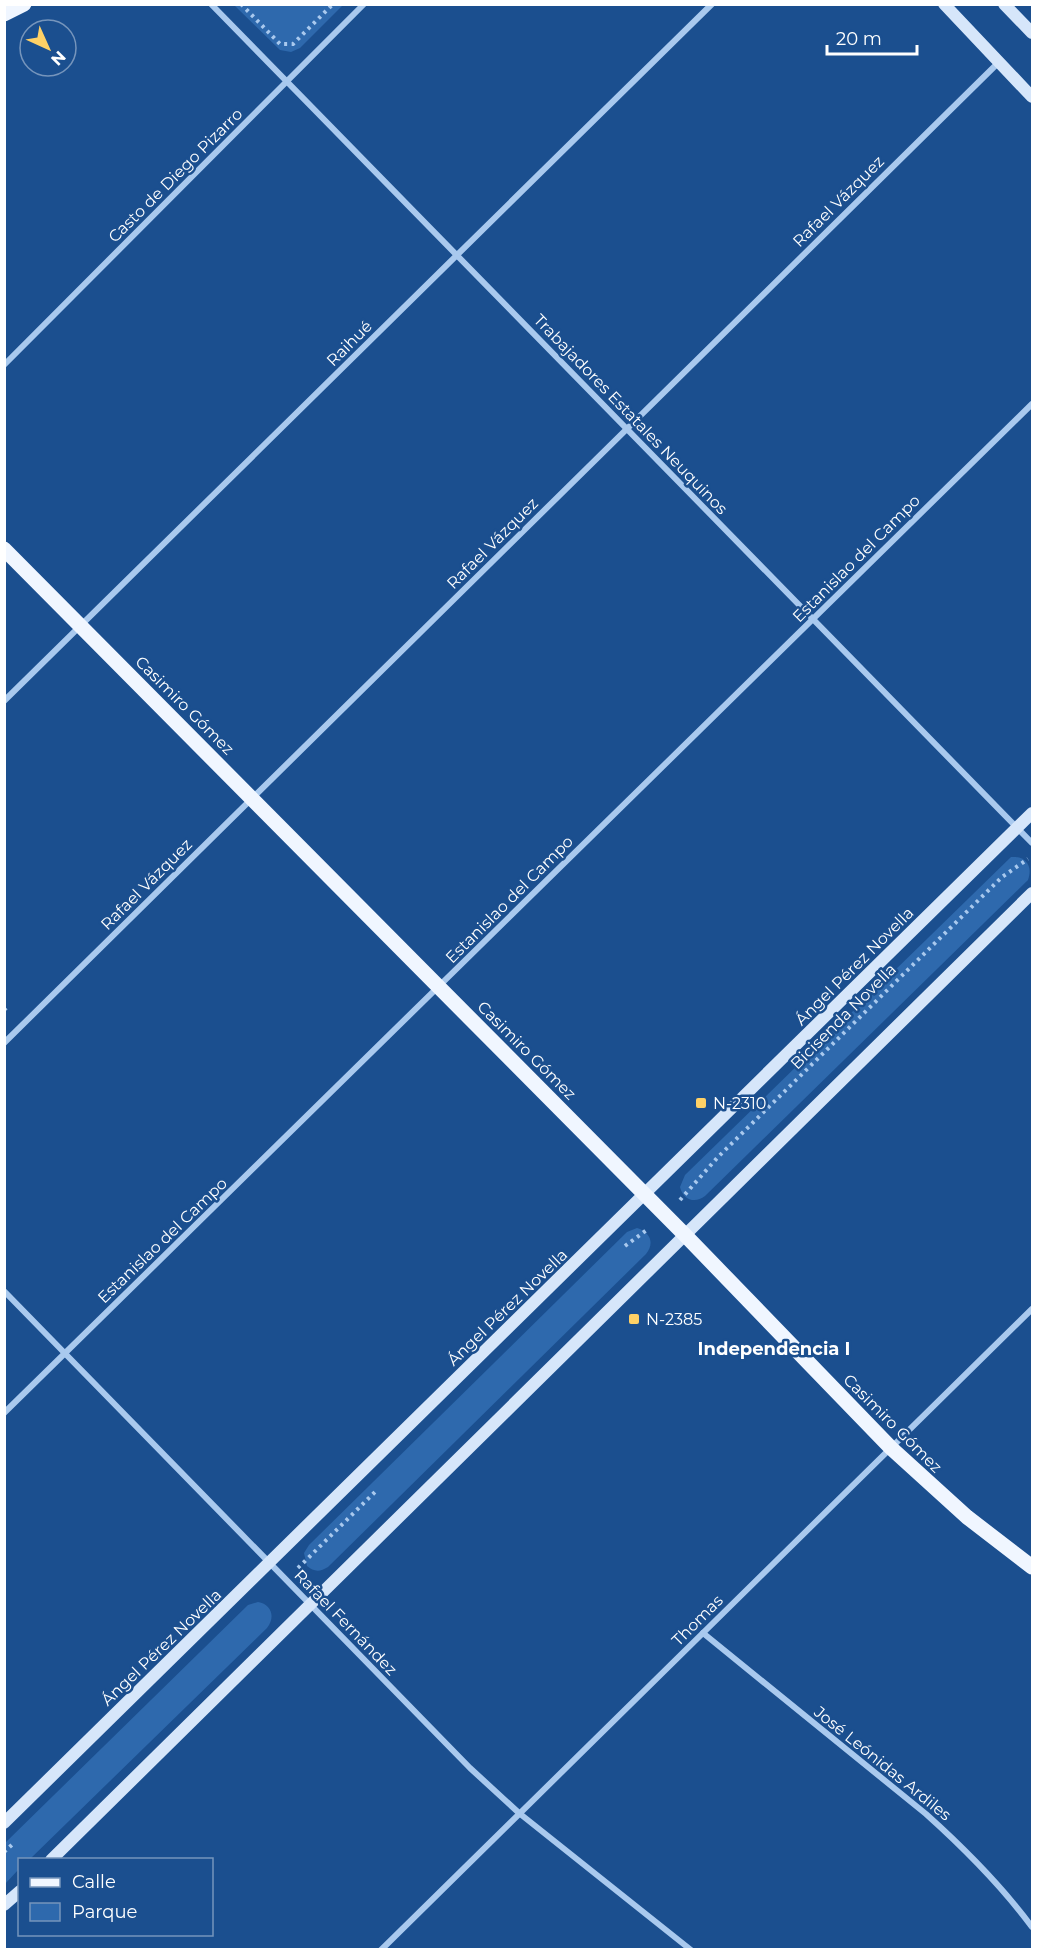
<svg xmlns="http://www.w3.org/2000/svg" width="1037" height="1954" viewBox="0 0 1037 1954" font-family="Montserrat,sans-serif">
<rect width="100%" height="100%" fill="#1b4f8f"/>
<g fill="#2e69ad">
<polygon points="234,5 343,5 300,48 291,52 280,50"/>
<path d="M1011,857C1026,856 1033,866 1028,880L705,1196C695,1204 683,1200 680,1187L685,1175Z"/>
<path d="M637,1228C650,1232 655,1243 646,1254L328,1567C320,1572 314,1572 307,1566L304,1553L309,1545L627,1232Z"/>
<path d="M258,1602C271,1604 276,1617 267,1628L30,1859L20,1860L19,1869L5,1884V1843L248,1605Z"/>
</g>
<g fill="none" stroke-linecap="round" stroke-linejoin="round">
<g stroke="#a9c9ee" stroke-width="4" stroke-dasharray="3 4.5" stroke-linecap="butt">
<polyline points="241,4 280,44 293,44 333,4"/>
<polyline points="4,1010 9,1005"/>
<polyline points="680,1200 718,1157 1002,877 1028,859"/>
<polyline points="625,1246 648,1229"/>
<polyline points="298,1568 376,1491"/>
<polyline points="4,1852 15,1842"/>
</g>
<g stroke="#a9c9ee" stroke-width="6">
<polyline points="211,4 1032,843"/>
<polyline points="4,365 364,4"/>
<polyline points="4,701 712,4"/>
<polyline points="4,1043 999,62"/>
<polyline points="4,1291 470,1768 519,1813 691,1950"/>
<polyline points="4,1413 1032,404"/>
<path d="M703,1633L926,1814C965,1849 1001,1885 1032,1927"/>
<polyline points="381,1950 1032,1309"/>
</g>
<g stroke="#d6e6fa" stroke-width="12">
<polyline points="944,4 1032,97"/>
<polyline points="1004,4 1032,33"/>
<polyline points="4,1823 1032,813"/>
<polyline points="51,1860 1032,893"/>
<polyline points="4,1905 20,1891"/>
</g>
<g stroke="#f0f6ff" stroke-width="15">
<polyline points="4,14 24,4"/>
<polyline points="4,549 686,1236 891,1448 967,1517 1032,1567"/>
</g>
</g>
<g fill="#ffd166" stroke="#1b4f8f" stroke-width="2">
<rect x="695" y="1097" width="12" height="12" rx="3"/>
<rect x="628" y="1313" width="12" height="12" rx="3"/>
</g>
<g text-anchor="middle" stroke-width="5" stroke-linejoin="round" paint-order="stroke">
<g font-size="16" fill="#fff" stroke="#1b4f8f">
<text transform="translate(175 175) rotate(-45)" y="6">Casto de Diego Pizarro</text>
<text transform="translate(838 201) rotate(-45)" y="6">Rafael Vázquez</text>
<text transform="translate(349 343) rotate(-45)" y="6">Raihué</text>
<text transform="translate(631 414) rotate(46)" y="6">Trabajadores Estatales Neuquinos</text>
<text transform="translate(492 543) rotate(-45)" y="6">Rafael Vázquez</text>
<text transform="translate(856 558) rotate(-45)" y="6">Estanislao del Campo</text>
<text transform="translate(185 705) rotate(45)" y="6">Casimiro Gómez</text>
<text transform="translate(146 884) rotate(-45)" y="6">Rafael Vázquez</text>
<text transform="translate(509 899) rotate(-45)" y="6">Estanislao del Campo</text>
<text transform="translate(854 966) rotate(-45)" y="6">Ángel Pérez Novella</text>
<text transform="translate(843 1016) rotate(-45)" y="6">Bicisenda Novella</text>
<text transform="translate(527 1050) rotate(45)" y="6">Casimiro Gómez</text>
<text transform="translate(162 1240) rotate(-44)" y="6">Estanislao del Campo</text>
<text transform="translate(507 1307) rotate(-44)" y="6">Ángel Pérez Novella</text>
<text transform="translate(893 1423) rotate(45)" y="6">Casimiro Gómez</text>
<text transform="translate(697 1620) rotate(-45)" y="6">Thomas</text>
<text transform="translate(346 1622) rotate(46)" y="6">Rafael Fernández</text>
<text transform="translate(161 1647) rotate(-44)" y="6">Ángel Pérez Novella</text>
<text transform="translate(883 1763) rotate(39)" y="6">José Leónidas Ardiles</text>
</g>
<g font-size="16" fill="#fff" stroke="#1b4f8f" text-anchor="start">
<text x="713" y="1109">N-2310</text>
<text x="646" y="1325">N-2385</text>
</g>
<g font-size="18" font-weight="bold" fill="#fff" stroke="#1b4f8f">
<text x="774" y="1355">Independencia I</text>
</g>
</g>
<rect width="1037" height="1954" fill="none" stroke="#ffffff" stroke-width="12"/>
<rect x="18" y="1858" width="195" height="78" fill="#1b4f8f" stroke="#7695bc" stroke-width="1.5"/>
<rect x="30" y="1878" width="30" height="9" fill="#f0f6ff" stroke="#7695bc" stroke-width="1.5"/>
<text x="72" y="1888" font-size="18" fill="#ffffff">Calle</text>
<rect x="30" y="1903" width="30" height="18" fill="#2e69ad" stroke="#7695bc" stroke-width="1.5"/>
<text x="72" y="1918" font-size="18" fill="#ffffff">Parque</text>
<g transform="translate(48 48) rotate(135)"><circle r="28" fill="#1b4f8f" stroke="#7695bc" stroke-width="1.5"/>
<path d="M0-4.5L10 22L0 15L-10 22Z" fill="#ffd166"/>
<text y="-9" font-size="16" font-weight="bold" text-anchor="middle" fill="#ffffff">N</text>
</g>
<path d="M827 45v9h90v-9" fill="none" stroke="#ffffff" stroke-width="3"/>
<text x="836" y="45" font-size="18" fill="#ffffff" stroke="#1b4f8f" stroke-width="4.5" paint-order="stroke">20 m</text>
</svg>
